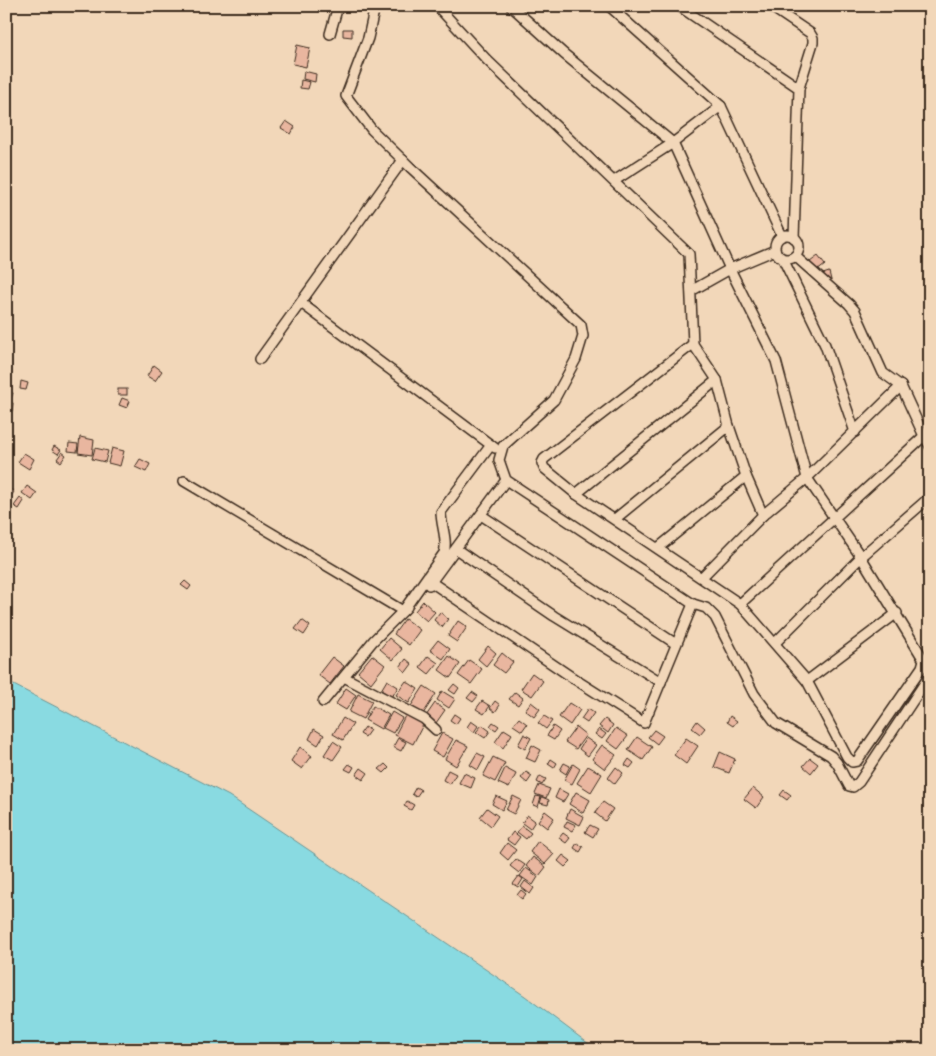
<svg xmlns="http://www.w3.org/2000/svg" width="936" height="1056" viewBox="0 0 936 1056" font-family="Mali,sans-serif">
<rect width="100%" height="100%" fill="#f2d7b9"/>
<filter id="ink" filterUnits="userSpaceOnUse"><feTurbulence type="fractalNoise" baseFrequency=".02" numOctaves="2"/><feDisplacementMap in="SourceGraphic" scale="10" xChannelSelector="R" yChannelSelector="G"/><feConvolveMatrix kernelMatrix="1 2 1 2 8 2 1 2 1" color-interpolation-filters="sRGB"/></filter>
<g filter="url(#ink)">
<polygon fill="#89dae1" stroke="#6a9493" points="6,681 229,796 525,996 597,1050 6,1050"/>
<g fill="#e9b69f" stroke="#3b2a1e">
<polygon points="343,29 352,29 352,37 343,36"/>
<polygon points="297,45 310,48 306,67 293,64"/>
<polygon points="304,71 316,74 315,82 303,79"/>
<polygon points="301,80 310,82 308,89 300,88"/>
<polygon points="286,121 295,127 291,134 281,128"/>
<polygon points="818,256 825,265 817,271 810,262"/>
<polygon points="829,272 831,280 825,282 823,274"/>
<polygon points="154,365 162,371 155,381 147,376"/>
<polygon points="21,381 28,383 26,390 20,389"/>
<rect x="118" y="389" width="9" height="6"/>
<polygon points="6,391 13,393 10,401 6,400"/>
<polygon points="122,398 130,401 127,408 119,405"/>
<polygon points="6,402 13,403 12,411 6,410"/>
<polygon points="80,437 94,440 92,455 78,453"/>
<polygon points="69,443 78,444 77,452 68,451"/>
<polygon points="54,446 61,450 58,454 52,450"/>
<polygon points="95,448 108,451 105,462 92,459"/>
<polygon points="112,448 124,451 120,466 108,463"/>
<polygon points="62,452 66,455 61,462 57,459"/>
<polygon points="24,453 34,459 29,469 18,462"/>
<polygon points="140,459 150,464 146,472 135,467"/>
<polygon points="27,486 37,493 32,500 22,493"/>
<polygon points="9,488 14,492 9,499 6,497 6,492"/>
<polygon points="20,498 24,501 19,509 14,506"/>
<polygon points="185,581 191,586 188,590 181,585"/>
<polygon points="423,601 435,612 427,621 415,611"/>
<polygon points="440,612 448,619 442,627 434,620"/>
<polygon points="405,619 420,630 409,645 394,634"/>
<polygon points="302,620 310,626 304,635 295,629"/>
<polygon points="458,621 467,627 457,642 448,636"/>
<polygon points="389,638 402,649 393,660 380,649"/>
<polygon points="438,640 450,649 443,659 430,650"/>
<polygon points="488,646 496,653 486,666 478,659"/>
<polygon points="502,653 513,662 504,673 493,665"/>
<polygon points="372,655 385,665 371,683 358,672"/>
<polygon points="428,656 438,663 429,674 420,667"/>
<polygon points="449,656 460,664 450,678 439,670"/>
<polygon points="332,657 344,666 330,684 318,675"/>
<polygon points="406,659 412,664 406,672 400,667"/>
<polygon points="469,660 482,669 471,684 458,675"/>
<polygon points="532,673 543,681 532,696 521,689"/>
<polygon points="387,680 398,687 392,697 381,690"/>
<polygon points="406,681 418,689 409,703 396,695"/>
<polygon points="454,684 459,688 455,694 449,690"/>
<polygon points="424,686 436,694 423,714 411,706"/>
<polygon points="346,688 356,695 346,710 336,704"/>
<polygon points="442,691 455,699 449,708 437,700"/>
<polygon points="472,692 478,696 473,702 467,698"/>
<polygon points="515,692 523,698 518,705 509,699"/>
<polygon points="358,694 372,701 363,719 349,712"/>
<polygon points="482,701 490,706 484,714 476,709"/>
<polygon points="495,701 500,705 495,712 490,708"/>
<polygon points="531,702 540,709 534,717 525,710"/>
<polygon points="435,703 445,710 436,723 426,716"/>
<polygon points="569,703 580,710 570,725 559,717"/>
<polygon points="373,706 389,715 381,729 365,720"/>
<polygon points="588,709 594,713 587,723 581,719"/>
<polygon points="392,712 402,718 393,733 383,728"/>
<polygon points="406,714 424,723 413,744 395,735"/>
<polygon points="454,714 460,718 456,724 450,720"/>
<polygon points="544,716 552,721 546,729 538,723"/>
<polygon points="730,716 737,721 733,726 727,722"/>
<polygon points="343,718 353,724 343,740 333,734"/>
<polygon points="519,718 527,724 522,731 513,725"/>
<polygon points="605,719 613,725 608,733 599,726"/>
<polygon points="471,721 478,726 474,732 467,727"/>
<polygon points="697,721 705,728 700,734 692,728"/>
<polygon points="493,722 499,726 496,730 490,726"/>
<polygon points="482,725 490,731 485,738 476,732"/>
<polygon points="553,726 560,731 554,740 547,736"/>
<polygon points="365,727 370,730 365,737 360,734"/>
<polygon points="576,727 586,735 576,749 565,742"/>
<polygon points="616,728 628,736 618,749 607,741"/>
<polygon points="314,729 324,735 318,745 309,739"/>
<polygon points="504,729 512,734 503,748 495,742"/>
<polygon points="599,729 606,734 602,739 595,734"/>
<polygon points="654,730 663,736 657,744 648,737"/>
<polygon points="442,733 453,739 443,757 432,751"/>
<polygon points="524,734 531,738 525,749 518,745"/>
<polygon points="637,737 652,747 643,760 628,750"/>
<polygon points="398,738 406,742 401,751 393,747"/>
<polygon points="586,738 596,745 588,756 579,749"/>
<polygon points="686,738 698,746 686,764 674,755"/>
<polygon points="456,740 468,746 456,766 445,759"/>
<polygon points="333,741 342,747 333,760 324,755"/>
<polygon points="532,745 541,750 535,762 526,758"/>
<polygon points="602,745 616,755 605,769 592,759"/>
<polygon points="300,747 312,756 302,769 291,761"/>
<polygon points="720,752 735,759 729,773 714,767"/>
<polygon points="477,753 485,757 478,770 470,765"/>
<polygon points="493,757 505,763 495,782 483,776"/>
<polygon points="810,758 818,764 811,773 803,766"/>
<polygon points="551,759 557,763 554,768 548,764"/>
<polygon points="629,759 634,763 630,768 625,765"/>
<polygon points="564,763 570,766 566,774 560,770"/>
<polygon points="349,764 354,767 351,772 345,769"/>
<polygon points="385,764 389,768 384,773 379,769"/>
<polygon points="573,764 580,769 572,784 564,780"/>
<polygon points="588,766 602,774 591,792 577,783"/>
<polygon points="616,767 623,773 615,784 608,778"/>
<polygon points="361,768 368,773 363,780 356,775"/>
<polygon points="505,768 516,774 509,788 498,783"/>
<polygon points="448,770 456,774 450,784 443,780"/>
<polygon points="526,772 532,776 527,783 521,778"/>
<polygon points="464,773 475,778 471,788 459,783"/>
<polygon points="540,776 546,779 542,785 537,782"/>
<polygon points="539,785 550,789 546,798 535,794"/>
<polygon points="416,787 421,790 416,797 412,794"/>
<polygon points="753,788 764,797 756,808 744,799"/>
<polygon points="559,789 568,794 563,802 555,798"/>
<polygon points="784,790 791,795 787,800 780,795"/>
<polygon points="576,792 590,800 583,813 569,804"/>
<polygon points="496,796 507,801 502,810 492,804"/>
<polygon points="513,796 521,800 514,814 506,810"/>
<polygon points="536,796 541,797 538,807 533,805"/>
<polygon points="542,797 549,800 548,805 540,803"/>
<polygon points="407,801 414,805 411,810 404,806"/>
<polygon points="603,802 613,809 605,821 595,813"/>
<polygon points="487,808 498,816 491,826 480,817"/>
<polygon points="570,809 584,817 580,825 566,818"/>
<polygon points="545,811 554,818 547,828 538,821"/>
<polygon points="527,815 535,821 530,829 522,823"/>
<polygon points="567,821 576,825 572,831 564,827"/>
<polygon points="590,825 598,829 593,837 585,832"/>
<polygon points="522,826 531,833 526,839 517,832"/>
<polygon points="513,832 520,837 514,845 507,840"/>
<polygon points="563,833 570,838 566,843 559,838"/>
<polygon points="538,841 554,854 545,864 530,852"/>
<polygon points="507,843 516,850 508,860 500,853"/>
<polygon points="577,843 583,847 580,852 574,848"/>
<polygon points="563,855 571,861 565,867 558,861"/>
<polygon points="533,857 546,867 539,876 526,866"/>
<polygon points="516,859 525,865 519,873 510,866"/>
<polygon points="526,868 538,877 533,885 520,876"/>
<polygon points="519,876 523,879 518,887 513,884"/>
<polygon points="525,881 534,888 530,894 521,887"/>
<polygon points="521,890 526,894 522,899 517,895"/>
</g>
<g fill="none" stroke-linecap="round" stroke-linejoin="round">
<g stroke="#3b2a1e" stroke-width="12">
<g id="street">
<polyline points="375,6 368,38 346,96 372,130 410,167 581,325 583,336 576,359 554,400 503,446 499,460 506,480 693,604 706,608 715,617 754,694 776,723 831,756 837,763 849,786 853,787 859,782 930,675"/>
<polyline points="437,6 487,60 689,254 693,344 717,380 729,426 746,476 763,515"/>
<polyline points="511,6 564,54 673,143 730,269 776,361 807,478 861,557 924,660 922,667 857,761 852,762 847,757 807,681 740,604 576,494 544,468 542,463 544,459 693,344"/>
<polyline points="609,6 721,106 782,236"/>
<polyline points="679,6 799,88"/>
<polyline points="770,6 810,33 813,38 813,43 799,88 794,238"/>
<polyline points="330,34 338,6"/>
<polyline points="614,181 673,143 721,106"/>
<circle cx="787" cy="247" r="12"/>
<polyline points="795,256 849,304 855,311 883,373 901,386"/>
<polyline points="783,259 825,345 855,432"/>
<polyline points="691,291 730,269 775,250"/>
<polyline points="301,303 495,448"/>
<polyline points="260,359 403,160"/>
<path d="M184,481L403,611L444,553C448,540 441,526 441,512L491,445"/>
<polyline points="576,494 717,380"/>
<polyline points="481,515 676,644"/>
<polyline points="615,519 729,426"/>
<polyline points="658,548 746,476"/>
<polyline points="456,549 554,616 661,682"/>
<polyline points="702,577 763,515 807,478 901,386 924,436 930,446"/>
<polyline points="431,582 576,680 644,723 693,604"/>
<polyline points="429,585 506,480"/>
<polyline points="740,604 924,436"/>
<polyline points="775,643 861,557 930,497"/>
<polyline points="344,677 424,719 436,730"/>
<polyline points="807,681 897,613"/>
<polyline points="323,702 373,641 407,607"/>
</g>
</g>
<use href="#street" stroke="#f2d7b9" stroke-width="9"/>
</g>
</g>
<rect width="936" height="1056" fill="none" stroke="#f2d7b9" stroke-width="25"/>
<rect x="12" y="12" width="911" height="1031" fill="none" stroke="#3b2a1e" stroke-width="2" filter="url(#ink)"/>
</svg>
